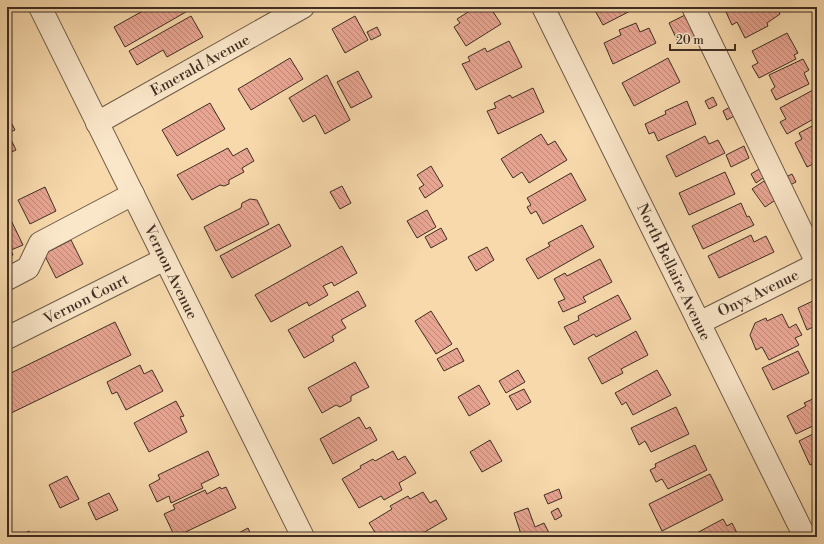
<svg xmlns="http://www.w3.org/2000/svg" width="824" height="544" viewBox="0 0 824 544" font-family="'Libre Bodoni',serif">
<defs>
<pattern id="building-back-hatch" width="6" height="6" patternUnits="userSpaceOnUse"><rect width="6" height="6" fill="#e8a592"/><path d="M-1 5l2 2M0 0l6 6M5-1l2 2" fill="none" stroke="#bd8777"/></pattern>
</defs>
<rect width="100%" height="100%" fill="#f7d9ac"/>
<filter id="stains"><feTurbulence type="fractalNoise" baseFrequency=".005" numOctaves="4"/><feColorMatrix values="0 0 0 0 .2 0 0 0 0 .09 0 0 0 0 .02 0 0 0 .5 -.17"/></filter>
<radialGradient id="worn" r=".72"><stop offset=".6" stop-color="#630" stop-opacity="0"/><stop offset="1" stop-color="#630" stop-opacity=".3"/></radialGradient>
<g fill="url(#building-back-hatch)" stroke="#3f2e23">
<polygon points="150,7 190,7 191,9 125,47 114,27"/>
<polygon points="476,7 490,7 501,24 466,46 454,27 460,23 457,19"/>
<polygon points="593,7 638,7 603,25"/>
<polygon points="736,7 777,7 780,14 767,23 768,26 745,38 737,22 732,25 726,12"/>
<polygon points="685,15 695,36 679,44 669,23"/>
<polygon points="191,16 203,37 167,57 163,50 137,65 129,51"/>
<polygon points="355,16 368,40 345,53 332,29"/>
<polygon points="636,23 640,32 649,28 656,43 613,64 604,43 621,35 619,30"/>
<polygon points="377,27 381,35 371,40 367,32"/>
<polygon points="787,33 798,53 794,55 796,59 759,78 752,66 758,63 752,51"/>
<polygon points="509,41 522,67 476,90 462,64 470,61 468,57 485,48 487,52"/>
<polygon points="290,58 303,79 251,110 238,89"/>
<polygon points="668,58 680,82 634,106 622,83"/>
<polygon points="803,59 809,70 804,73 809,84 776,100 771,90 775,87 769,75"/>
<polygon points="358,71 372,97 351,108 337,82"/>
<polygon points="327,75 350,120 325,134 315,115 303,122 289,98"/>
<polygon points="533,88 544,112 498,134 487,111 496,108 494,103 510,95 512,98"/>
<polygon points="813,90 814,92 817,90 817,117 787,134 780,122 786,119 780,108"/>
<polygon points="713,97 717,105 709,109 705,101"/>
<polygon points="687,101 696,124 658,141 654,132 649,134 645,124 666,114 665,111"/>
<polygon points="210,103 225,129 177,156 162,130"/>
<polygon points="730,107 734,116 727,120 723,111"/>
<polygon points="7,114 15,130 8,133 16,150 7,154"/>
<polygon points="814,125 817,128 817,162 807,167 795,143 802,139 799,133"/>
<polygon points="541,134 548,145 555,141 567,160 529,183 522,172 513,178 501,159"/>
<polygon points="705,136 709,144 718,140 725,153 676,177 666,156"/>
<polygon points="744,146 749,158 731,167 726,155"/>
<polygon points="228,148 233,156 247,148 254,161 242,168 244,172 229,180 229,184 224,186 220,185 192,200 177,175"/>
<polygon points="431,166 443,186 425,198 419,188 424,185 417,175"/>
<polygon points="761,168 766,176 756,183 751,174"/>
<polygon points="725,172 735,194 689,215 679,193"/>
<polygon points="571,173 586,200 543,224 536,211 531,214 527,207 531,205 527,198"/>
<polygon points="792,174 796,182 788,186 784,178"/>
<polygon points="764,181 777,199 765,207 752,189"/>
<polygon points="342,186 351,203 340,209 330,192"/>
<polygon points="45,187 56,211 30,224 18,200"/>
<polygon points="250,199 257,200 269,224 216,251 204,227 241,208 242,203"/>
<polygon points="741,203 747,217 749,216 754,225 703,249 692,226"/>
<polygon points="427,210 436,227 417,238 407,221"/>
<polygon points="7,212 23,245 11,250 13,255 7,258"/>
<polygon points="279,224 291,246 232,278 220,256"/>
<polygon points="582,225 594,247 538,279 526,259 550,246 548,243"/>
<polygon points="441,228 447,239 431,248 425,237"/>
<polygon points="751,235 754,242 766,236 774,252 719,278 708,256"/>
<polygon points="71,240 83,264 56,278 44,254"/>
<polygon points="342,246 357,273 334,286 332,282 323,286 328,295 309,306 307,302 271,322 255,295"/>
<polygon points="487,247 494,260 476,271 468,257"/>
<polygon points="600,259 612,282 583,297 586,302 563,312 558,302 565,299 554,279 565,273 567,276"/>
<polygon points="358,291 366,306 341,320 346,328 332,336 334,341 304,358 288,330"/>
<polygon points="618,295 631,319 596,337 594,334 574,345 564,327 579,320 578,316"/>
<polygon points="817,299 817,325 807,330 798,308"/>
<polygon points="431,311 452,344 436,354 415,321"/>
<polygon points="782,314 789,328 796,324 802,335 795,338 799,345 769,360 762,347 756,350 750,335 755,323 766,318 767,321"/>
<polygon points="115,322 131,355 7,415 7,375"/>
<polygon points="636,331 648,355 621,369 623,373 602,384 588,358"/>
<polygon points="457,348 464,361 444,371 437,359"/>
<polygon points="798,351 809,373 773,390 762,368"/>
<polygon points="355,362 369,387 351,396 351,401 340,407 336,405 322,413 308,388"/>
<polygon points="140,365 144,374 152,370 163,391 126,410 117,392 112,394 107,382"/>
<polygon points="518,370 525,382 506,393 499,381"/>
<polygon points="657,370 671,395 633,415 626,402 622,405 615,393"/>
<polygon points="479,385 490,404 469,416 458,397"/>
<polygon points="524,389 531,402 517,410 509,396"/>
<polygon points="817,397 817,424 796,434 787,416 806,406 804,403"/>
<polygon points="176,401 184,416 180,417 187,432 149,452 134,423"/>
<polygon points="676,407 689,434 651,452 645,441 639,445 631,428"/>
<polygon points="359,417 366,429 370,427 377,440 333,464 320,439"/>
<polygon points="817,432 817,462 810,465 799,441"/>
<polygon points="490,440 502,461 482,472 470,452"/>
<polygon points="695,445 707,470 668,489 662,479 656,482 650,470 656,467 655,464"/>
<polygon points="208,451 219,475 201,484 203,488 171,503 169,496 157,502 149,485 160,479 158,475"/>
<polygon points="393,451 398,460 405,456 416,473 399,483 402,490 384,500 381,496 359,508 342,479 361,468 360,466 373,459 375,461"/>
<polygon points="710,474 723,500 662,531 649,504"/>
<polygon points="67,476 79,499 60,508 49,485"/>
<polygon points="220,487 221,489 226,487 236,508 175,537 164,514 175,509 173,505 205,490 207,494"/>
<polygon points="559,489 562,498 548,504 544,495"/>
<polygon points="423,492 430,503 436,500 447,519 416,537 378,537 369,523 392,509 390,506 408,496 410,499"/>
<polygon points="109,493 118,510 96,520 88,503"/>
<polygon points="528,508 535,527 544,523 551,537 522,537 514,513"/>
<polygon points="558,508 562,516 555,520 551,512"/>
<polygon points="723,519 727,526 732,523 739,537 693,537 693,535"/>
<polygon points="248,528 252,537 231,537"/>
<polygon points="29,531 30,533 34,532 36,537 18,537"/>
</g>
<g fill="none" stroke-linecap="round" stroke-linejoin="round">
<g stroke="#6d5945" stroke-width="24">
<g id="minor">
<polyline points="40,7 303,537"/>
<polyline points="543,7 805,537"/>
<polyline points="693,7 817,263"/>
<polyline points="97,123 303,7"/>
<polyline points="7,279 28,268 40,243 133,194"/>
<polyline points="699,323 817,264"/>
<polyline points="7,338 165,259"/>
</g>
</g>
<use href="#minor" stroke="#fae6c9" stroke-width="22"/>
</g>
<g text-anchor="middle" stroke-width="3" stroke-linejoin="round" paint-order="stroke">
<g font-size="15" fill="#3f2e23" stroke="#fae6c9">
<text transform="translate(200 65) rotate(-29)" y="5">Emerald Avenue</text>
<text transform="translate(171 272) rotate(64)" y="5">Vernon Avenue</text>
<text transform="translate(674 272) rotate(64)" y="5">North Bellaire Avenue</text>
<text transform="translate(758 293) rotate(-26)" y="5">Onyx Avenue</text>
<text transform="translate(86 299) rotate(-27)" y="5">Vernon Court</text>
</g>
</g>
<rect width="824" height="544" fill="none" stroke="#f7d9ac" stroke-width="24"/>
<rect x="8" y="8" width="808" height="528" fill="none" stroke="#3f2e23" stroke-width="2"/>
<rect x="12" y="12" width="800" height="520" fill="none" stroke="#3f2e23"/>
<path d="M670 44v6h65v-6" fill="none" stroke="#3f2e23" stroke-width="2"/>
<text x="676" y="44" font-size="12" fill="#3f2e23" stroke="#fae6c9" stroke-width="3" paint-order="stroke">20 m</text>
<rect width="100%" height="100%" filter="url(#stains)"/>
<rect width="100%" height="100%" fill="url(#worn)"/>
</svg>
